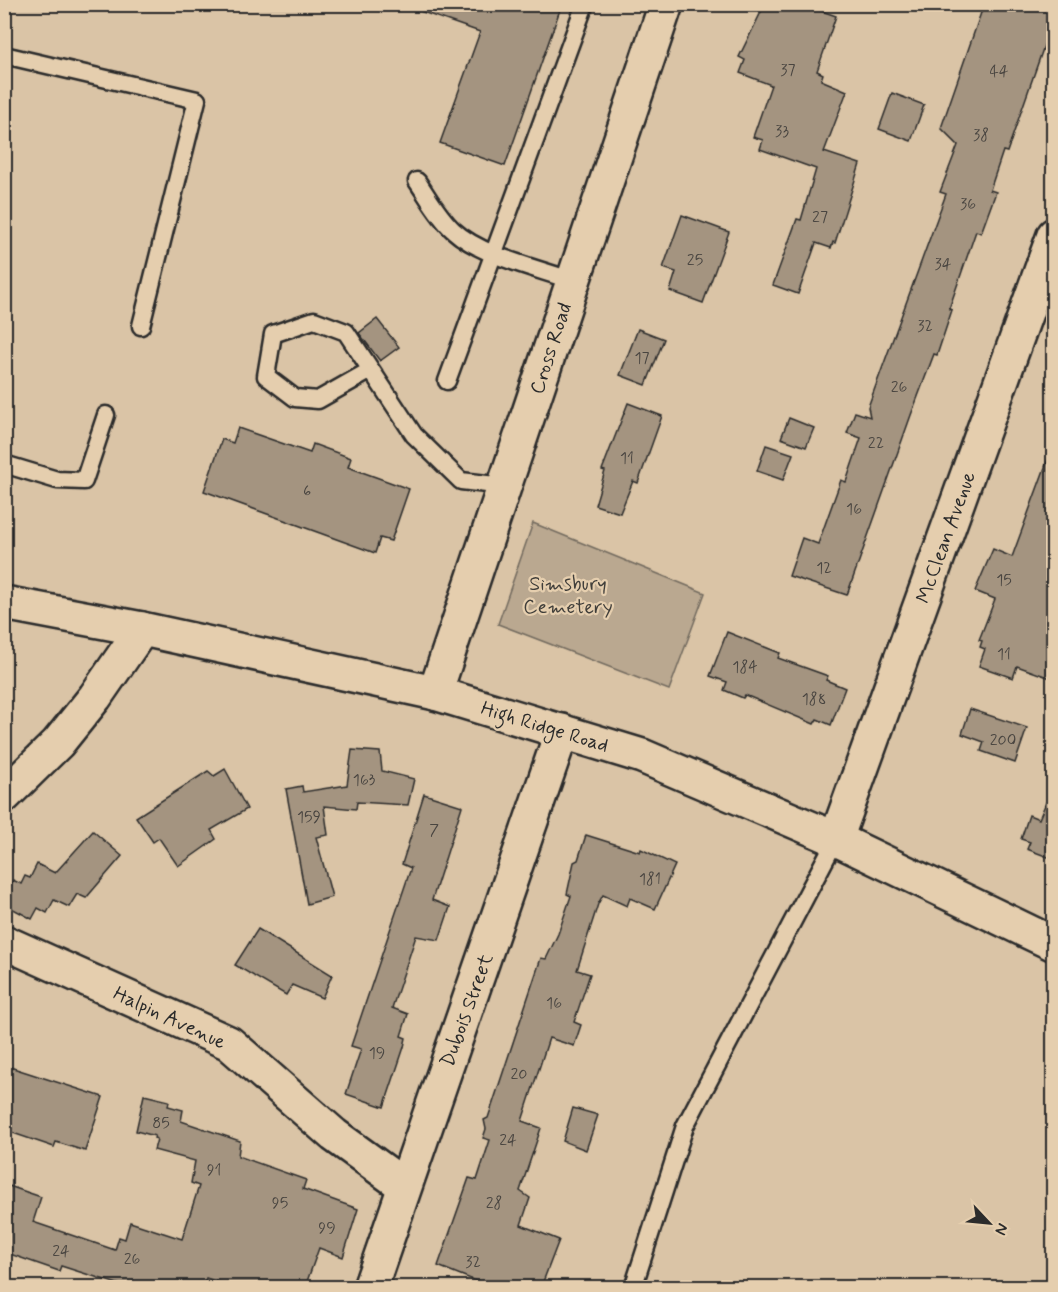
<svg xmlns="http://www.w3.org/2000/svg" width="1058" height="1292" viewBox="0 0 1058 1292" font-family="Mynerve,sans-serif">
<rect width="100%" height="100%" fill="#dac4a6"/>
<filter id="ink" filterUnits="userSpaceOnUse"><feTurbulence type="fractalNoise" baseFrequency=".0167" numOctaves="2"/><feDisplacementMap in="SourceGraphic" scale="12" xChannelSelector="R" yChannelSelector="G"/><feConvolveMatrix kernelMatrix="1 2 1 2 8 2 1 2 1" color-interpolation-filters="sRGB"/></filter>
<g filter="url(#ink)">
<polygon fill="#baa890" stroke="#726a5e" stroke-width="1.5" points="533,523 705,593 669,690 498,624"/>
<g fill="#a49480" stroke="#2b2b2b" stroke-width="1.5">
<polygon points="412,4 562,4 505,166 440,143 480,32 411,8"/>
<polygon points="765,4 802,4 836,16 817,71 823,74 821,80 847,91 824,152 860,164 835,243 833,242 831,248 816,243 798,294 773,285 797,219 801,220 816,169 760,149 763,140 753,137 771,85 740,73 745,60 739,57"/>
<polygon points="984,4 1053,4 1053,20 1007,152 1003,151 990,190 996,192 981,233 976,231 949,309 952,310 937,355 934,354 911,415 847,595 789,576 802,538 818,544 841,480 846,482 861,438 847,433 855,412 870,417 868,407 946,194 940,192 958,145 941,128"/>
<polygon points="892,93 924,105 911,141 879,129"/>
<polygon points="682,215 729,232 703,303 670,291 676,272 663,268"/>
<polygon points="377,319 399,347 380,361 359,333"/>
<polygon points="638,329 664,339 646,385 620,375"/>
<polygon points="628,403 662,416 638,483 633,481 620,513 595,505 605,471 602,470"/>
<polygon points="789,418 814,428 806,447 781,438"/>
<polygon points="238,428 310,453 313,444 351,458 348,467 409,489 391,541 380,538 375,553 204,491 222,439 233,443"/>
<polygon points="766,445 793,454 783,480 757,471"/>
<polygon points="1051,451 1053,451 1053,679 1017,666 1013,678 979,666 985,649 980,647 982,641 979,640 995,599 975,591 993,549 1012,557"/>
<polygon points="727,632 780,653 778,658 828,676 826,680 845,688 831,725 817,719 814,724 745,695 743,698 724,690 727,682 710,676"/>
<polygon points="970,709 1027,728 1015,763 981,751 984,742 962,734"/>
<polygon points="352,750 380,752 382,771 414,779 408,805 357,802 356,809 324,806 328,835 316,837 332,897 307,904 286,789 302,786 303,792 347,785"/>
<polygon points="225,769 247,809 211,830 216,839 178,866 159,838 153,842 136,817 208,771 214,776"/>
<polygon points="1053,786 1053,859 1027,849 1030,842 1021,839 1029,815 1039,819"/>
<polygon points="424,794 462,806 432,900 450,907 439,940 416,936 392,1008 408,1014 401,1036 406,1038 404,1047 384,1107 346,1094 361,1049 351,1046 411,868 402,864"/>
<polygon points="93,831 122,856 86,898 77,894 69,907 54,900 47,913 38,908 32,919 4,904 4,897 13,880 21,884 25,876 30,878 37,864 55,873"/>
<polygon points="586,835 640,852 641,849 675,865 655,909 630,898 627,906 603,895 598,904 577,970 590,974 574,1022 581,1025 574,1046 549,1038 522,1121 541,1128 520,1191 530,1198 521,1225 559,1240 541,1287 491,1287 438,1266 469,1178 477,1180 490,1140 483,1138 486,1129 484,1120 488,1118 541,958 546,959 558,934 571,896 567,894 574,862 578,860"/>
<polygon points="258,929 332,975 322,998 292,985 286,995 235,965"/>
<polygon points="10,1067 103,1097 85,1151 56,1142 54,1147 4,1130 4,1084"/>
<polygon points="144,1095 169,1101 168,1106 183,1110 181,1121 240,1141 238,1156 306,1180 303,1189 358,1209 343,1257 319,1248 305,1287 234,1287 206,1278 203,1287 127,1287 61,1266 59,1271 4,1252 4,1198 9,1186 41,1197 33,1222 115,1250 119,1237 125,1239 130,1222 182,1239 199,1186 191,1183 195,1161 154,1150 157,1139 154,1138 155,1136 136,1131"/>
<polygon points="573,1108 598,1115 586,1150 563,1141"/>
</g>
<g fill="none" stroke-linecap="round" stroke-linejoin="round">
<g stroke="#2b2b2b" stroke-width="21">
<g id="lane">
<polyline points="4,55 197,100 141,326"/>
<path d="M417,181C428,197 438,216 453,230C481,256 537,268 573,281"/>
<polyline points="371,370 318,400 295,398 266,376 273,334 314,320 346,332 414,435 461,481 504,486"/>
<polyline points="447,381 585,4"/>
<polyline points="4,464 57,480 84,481 106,415"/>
<polyline points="633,1288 685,1126 836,839"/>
</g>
</g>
<g stroke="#2b2b2b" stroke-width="38">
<g id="street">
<polyline points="435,693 666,4"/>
<polyline points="836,839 1054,235"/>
<polyline points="4,942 229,1043 334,1135 403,1185"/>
<polyline points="370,1288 562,731"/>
</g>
</g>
<g stroke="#2b2b2b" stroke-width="38">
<polyline id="secondary" points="4,796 58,743 95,697 142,629"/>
</g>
<g stroke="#2b2b2b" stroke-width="38">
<polyline id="primary" points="4,603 142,629 435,693 642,756 836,839 1054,944"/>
</g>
<use href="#lane" stroke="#e5ceae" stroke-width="16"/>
<use href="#street" stroke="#e5ceae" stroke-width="33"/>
<use href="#secondary" stroke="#e5ceae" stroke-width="33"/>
<use href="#primary" stroke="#e5ceae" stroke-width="33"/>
</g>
</g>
<g text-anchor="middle" stroke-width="4.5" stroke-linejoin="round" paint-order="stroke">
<g font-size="16" fill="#494540">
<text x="788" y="75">37</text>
<text x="999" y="76">44</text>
<text x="782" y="136">33</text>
<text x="981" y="140">38</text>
<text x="968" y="209">36</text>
<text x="820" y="222">27</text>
<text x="695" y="265">25</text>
<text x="943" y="269">34</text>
<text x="925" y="331">32</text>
<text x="642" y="363">17</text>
<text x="899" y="392">26</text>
<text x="876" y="448">22</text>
<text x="627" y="463">11</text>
<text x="307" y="496">6</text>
<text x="854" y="514">16</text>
<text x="824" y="573">12</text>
<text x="1004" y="585">15</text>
<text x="1004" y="659">11</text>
<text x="745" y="672">184</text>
<text x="814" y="704">188</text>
<text x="1003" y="745">200</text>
<text x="364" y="785">163</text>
<text x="309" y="822">159</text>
<text x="434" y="835">7</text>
<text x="650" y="884">181</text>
<text x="554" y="1008">16</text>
<text x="377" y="1058">19</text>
<text x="519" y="1079">20</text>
<text x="161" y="1128">85</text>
<text x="508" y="1145">24</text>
<text x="214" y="1175">91</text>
<text x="280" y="1208">95</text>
<text x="494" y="1208">28</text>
<text x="327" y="1233">99</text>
<text x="61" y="1256">24</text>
<text x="132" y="1264">26</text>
<text x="473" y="1267">32</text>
</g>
<g font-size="20" fill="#2b2b2b" stroke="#e5ceae">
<text transform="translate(550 348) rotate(-72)" y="7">Cross Road</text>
<text transform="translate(945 537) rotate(-70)" y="7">McClean Avenue</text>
<text transform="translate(545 726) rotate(17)" y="7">High Ridge Road</text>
<text transform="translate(466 1010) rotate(-70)" y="7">Dubois Street</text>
<text transform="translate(170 1017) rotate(25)" y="7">Halpin Avenue</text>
</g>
<g font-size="20" fill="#403e3a" stroke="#e5ceae">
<text x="568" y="590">Simsbury<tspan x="568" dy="23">Cemetery</tspan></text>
</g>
</g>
<rect width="1058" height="1292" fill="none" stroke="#e5ceae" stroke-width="24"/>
<rect x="12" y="12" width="1034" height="1268" fill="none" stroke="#2b2b2b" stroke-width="2" filter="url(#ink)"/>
<g transform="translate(989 1223) rotate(116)" stroke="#e5ceae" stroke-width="4.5" paint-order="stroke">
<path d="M0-4.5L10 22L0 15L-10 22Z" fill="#2b2b2b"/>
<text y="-9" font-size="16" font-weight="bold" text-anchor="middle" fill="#2b2b2b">N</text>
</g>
</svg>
